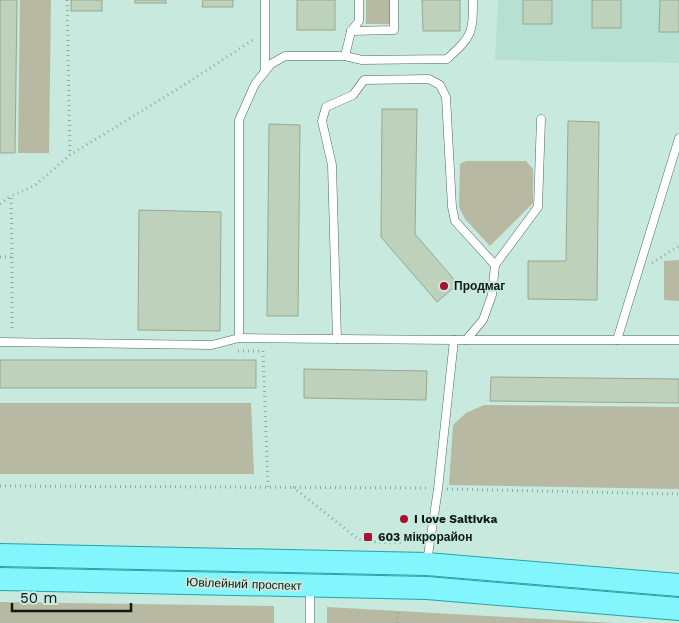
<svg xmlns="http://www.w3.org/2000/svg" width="679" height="623" viewBox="0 0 679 623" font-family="'Work Sans',sans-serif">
<rect width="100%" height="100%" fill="#c8e9dd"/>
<polygon fill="#b6e0d1" points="498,0 679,0 679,63 495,60"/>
<g fill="#b8b9a2">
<polygon points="20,0 51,0 49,153 18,153"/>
<rect x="366" y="0" width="26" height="24"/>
<polygon points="466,161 526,161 533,169 533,203 490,246 465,219 459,207 460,164"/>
<polygon points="679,260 679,301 664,300 664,261"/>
<polygon points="0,403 251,403 254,474 0,474"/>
<polygon points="484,405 679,407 679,489 449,485 453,425 466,413"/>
<polygon points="0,602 274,606 274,623 0,623"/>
<polygon points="327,607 614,623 618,623 327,623"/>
</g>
<g fill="#bed1ba" stroke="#96a892">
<polygon points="0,0 17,0 15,153 0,153"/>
<rect x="71" y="0" width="31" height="11"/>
<rect x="135" y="0" width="31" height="3"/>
<polygon points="203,0 233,0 233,7 202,7"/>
<rect x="297" y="0" width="38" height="30"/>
<polygon points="422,0 460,0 460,31 423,31"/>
<rect x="523" y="0" width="29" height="24"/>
<rect x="592" y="0" width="29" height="28"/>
<polygon points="660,0 679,0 679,32 659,32"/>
<polygon points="382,109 417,109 415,234 458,284 437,302 381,237"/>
<polygon points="568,121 599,122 597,300 528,299 528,261 566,261"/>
<polygon points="269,124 300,125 298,316 267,316"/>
<polygon points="139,210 221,212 220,331 138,330"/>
<rect x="0" y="360" width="256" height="28"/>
<polygon points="304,369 427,371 426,400 304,398"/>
<polygon points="491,377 679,379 679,403 490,401"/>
</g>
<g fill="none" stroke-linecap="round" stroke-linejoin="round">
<g stroke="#4d6a60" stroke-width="9">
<g id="lane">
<polyline points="265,0 265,71"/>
<polyline points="351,31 394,30 394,0"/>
<path d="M345,56L362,60L447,59C472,36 473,34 473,0"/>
<polyline points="239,338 239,120 255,84 271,64 285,56 345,56 351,31 359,21 359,0"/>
<polyline points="337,339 332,165 322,121 326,107 353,95 364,80 429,79 440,85 446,97 452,207 455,221 495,265"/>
<polyline points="466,340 483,320 492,295 495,265 538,207 541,119"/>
<polyline points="617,340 679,340"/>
<polyline points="0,342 212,345 239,338 454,340"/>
<polyline points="427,562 438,489 454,340 617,340 679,138"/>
<polyline points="310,588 310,623"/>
</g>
</g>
<g stroke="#23a4ab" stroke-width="24">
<g id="primary">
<polyline points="0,555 427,564 679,585"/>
<polyline points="0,579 427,588 679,609"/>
</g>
</g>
<g stroke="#90aba1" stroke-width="3" stroke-dasharray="1 4" stroke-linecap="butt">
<polyline points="67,0 70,154"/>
<polyline points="0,204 11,196"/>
<polyline points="0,257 12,257 11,196 34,186 70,155 192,80 254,39"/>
<polyline points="12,257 12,332"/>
<polyline points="652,263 679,246"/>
<polyline points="238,351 262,351"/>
<polyline points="263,351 268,487"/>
<polyline points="0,486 428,488"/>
<path d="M293,487L358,539C373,542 409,547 420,535"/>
<polyline points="447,489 679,494"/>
<polyline points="397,623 398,609"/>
</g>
<use href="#lane" stroke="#fff" stroke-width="8"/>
<use href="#primary" stroke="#82f5fd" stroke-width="22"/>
</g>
<g fill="#a81131" stroke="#c8e9dd" stroke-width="2">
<circle cx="444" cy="286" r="5"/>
<circle cx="404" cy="519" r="5"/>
<rect x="363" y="532" width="10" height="10" rx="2.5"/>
</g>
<g text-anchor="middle" stroke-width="4" stroke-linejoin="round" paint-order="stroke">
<g font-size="12" font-weight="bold" fill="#0e1a16" stroke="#c8e9dd" text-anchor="start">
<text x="454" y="290">Продмаг</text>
<text x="414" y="523">I love Saltivka</text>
<text x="378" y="541">603 мікрорайон</text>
</g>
<g font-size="12" fill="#0e1a16" stroke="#c8e9dd">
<text transform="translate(244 584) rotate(2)" y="4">Ювілейний проспект</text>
</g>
</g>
<path d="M12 603v8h119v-8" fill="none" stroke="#0e1a16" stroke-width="2.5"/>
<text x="20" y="603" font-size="15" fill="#0e1a16" stroke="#c8e9dd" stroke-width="4" paint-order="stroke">50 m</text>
</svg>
